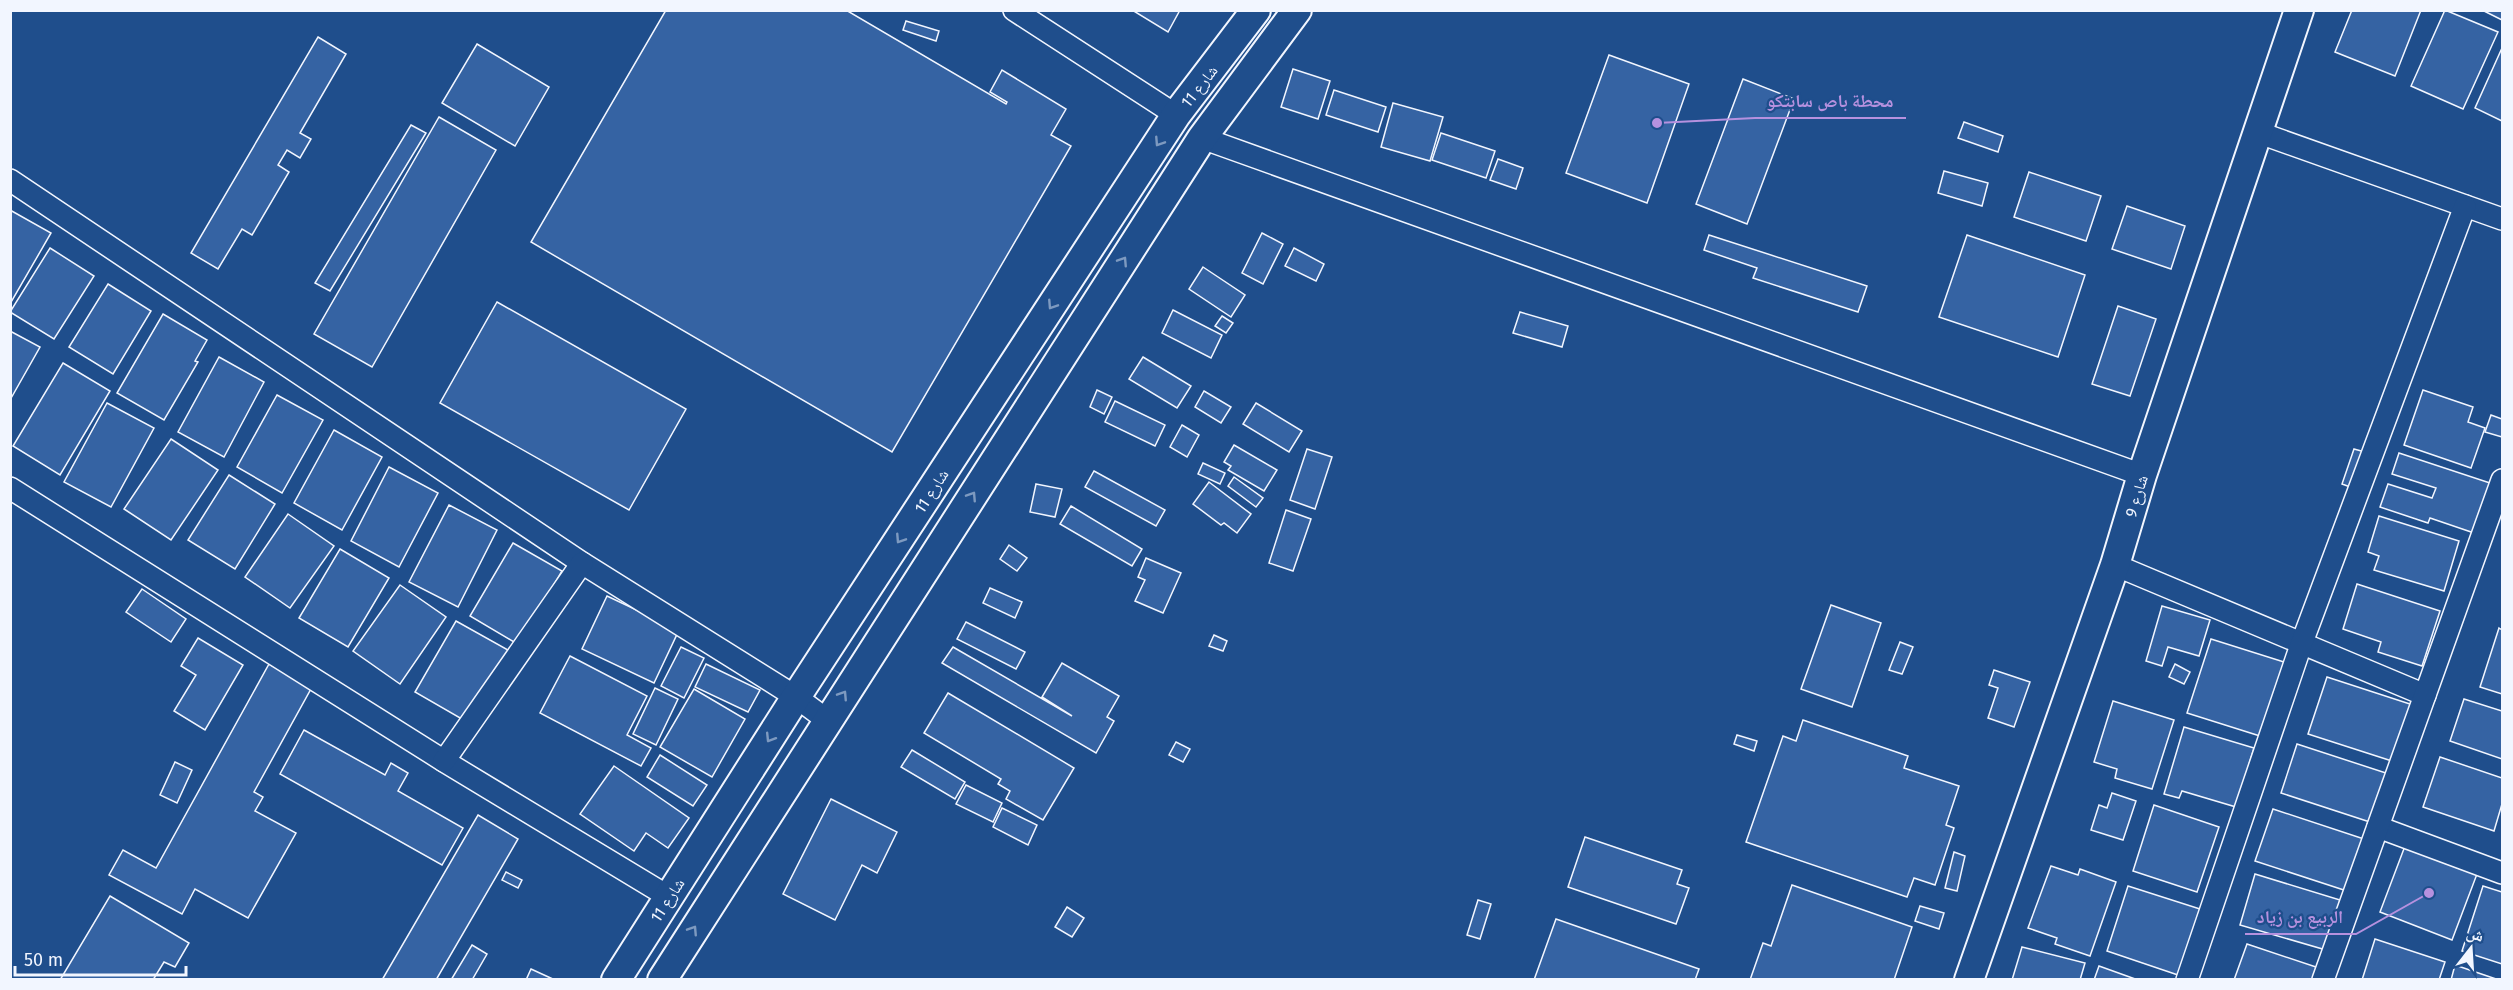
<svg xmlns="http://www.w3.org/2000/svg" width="2513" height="990" viewBox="0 0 2513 990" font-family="'Fira Sans','Noto Naskh Arabic',sans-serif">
<rect width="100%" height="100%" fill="#1f4e8c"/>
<g fill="#3563a3" stroke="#f2f6ff" stroke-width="1.5">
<polygon points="666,10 846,10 1006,104 1007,102 990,92 1002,70 1066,109 1051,135 1071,146 892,452 531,242"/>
<polygon points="1132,10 1180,10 1168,32"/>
<polygon points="2352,10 2421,10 2395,76 2335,52"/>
<polygon points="2445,10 2498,32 2463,109 2411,86"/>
<polygon points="2482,10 2502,10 2502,20"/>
<polygon points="906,21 939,31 936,41 903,30"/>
<polygon points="318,37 346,54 300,133 311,139 300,158 287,150 278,165 289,172 252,235 242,229 218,269 191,253"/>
<polygon points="477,44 549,87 515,146 442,103"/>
<polygon points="2502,48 2502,121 2475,108"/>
<polygon points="1609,55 1689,84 1647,203 1566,173"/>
<polygon points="1293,69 1330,81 1318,119 1281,107"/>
<polygon points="1743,79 1794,99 1747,224 1696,204"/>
<polygon points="1334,90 1386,107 1378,132 1326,115"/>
<polygon points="1393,103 1443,117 1430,161 1381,147"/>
<polygon points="439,117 496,150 372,367 314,334"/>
<polygon points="1964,122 2003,136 1998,152 1958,138"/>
<polygon points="411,125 426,133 330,291 315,283"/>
<polygon points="1441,133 1495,151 1486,178 1432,160"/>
<polygon points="1498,159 1523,168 1516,189 1490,180"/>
<polygon points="1944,171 1988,183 1982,206 1938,193"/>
<polygon points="2029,172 2101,196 2086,241 2014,217"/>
<polygon points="2127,206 2185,226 2171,269 2112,249"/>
<polygon points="10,210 51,233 10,304"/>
<polygon points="1262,233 1283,244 1263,284 1242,273"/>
<polygon points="1709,235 1867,286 1858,312 1753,278 1757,268 1704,250"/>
<polygon points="1967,235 2085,275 2058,357 1939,317"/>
<polygon points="50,248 94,276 54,339 10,312"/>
<polygon points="1294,248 1324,264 1316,281 1285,266"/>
<polygon points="1203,267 1245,295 1231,317 1189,289"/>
<polygon points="108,284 151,311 113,374 69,347"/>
<polygon points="497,302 686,409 629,510 440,403"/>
<polygon points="2118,306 2156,319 2130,396 2092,384"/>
<polygon points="1173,310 1222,335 1211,358 1162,333"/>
<polygon points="1520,312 1568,326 1562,347 1513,333"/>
<polygon points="163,314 207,340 195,361 198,362 164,420 117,393"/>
<polygon points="1222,316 1233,323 1226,333 1215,326"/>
<polygon points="10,331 40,347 10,400"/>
<polygon points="219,357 264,382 224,457 178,432"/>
<polygon points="1143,357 1191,386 1177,408 1129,379"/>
<polygon points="63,363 110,391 60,475 13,446"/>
<polygon points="1097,390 1112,397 1104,414 1090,407"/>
<polygon points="2423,390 2473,407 2468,422 2485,428 2471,468 2404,445"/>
<polygon points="1204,391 1231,407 1221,423 1195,407"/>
<polygon points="277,395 323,420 282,493 237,467"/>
<polygon points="1115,401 1165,425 1155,446 1105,422"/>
<polygon points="107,403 154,428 111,507 64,482"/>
<polygon points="1256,403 1302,431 1289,452 1243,424"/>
<polygon points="2491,415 2502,419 2502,437 2485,432"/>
<polygon points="1182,425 1199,435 1187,457 1170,447"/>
<polygon points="334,430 382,457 342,530 294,503"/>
<polygon points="171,439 218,470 171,540 124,509"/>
<polygon points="1234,445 1277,470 1264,491 1228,470 1231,466 1224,462"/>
<polygon points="1307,449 1332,457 1315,509 1290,500"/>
<polygon points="2354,449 2365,452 2353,488 2342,484"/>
<polygon points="2399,453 2493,484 2477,534 2430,518 2428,523 2380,507 2388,484 2432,498 2436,488 2392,474"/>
<polygon points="1203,463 1225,473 1220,484 1198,474"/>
<polygon points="389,467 438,493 399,567 351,541"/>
<polygon points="1094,471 1165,510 1156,526 1085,487"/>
<polygon points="229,475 275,504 235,569 188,540"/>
<polygon points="1234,477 1263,498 1256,507 1228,486"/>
<polygon points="1209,482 1251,514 1237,533 1224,523 1221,525 1193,504"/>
<polygon points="1036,484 1062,489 1055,517 1030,512"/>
<polygon points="449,505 497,530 458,607 409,582"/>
<polygon points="1071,506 1142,549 1132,566 1060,524"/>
<polygon points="1286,510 1311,519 1293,571 1269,563"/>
<polygon points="288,514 334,546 290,608 245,577"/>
<polygon points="2379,516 2459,541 2444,591 2374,570 2379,556 2368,552"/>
<polygon points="513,543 562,571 519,645 470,616"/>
<polygon points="1009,545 1027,558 1017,571 1000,559"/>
<polygon points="340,549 389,578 348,647 299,618"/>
<polygon points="1146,558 1181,573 1163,613 1135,601 1145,580 1138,577"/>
<polygon points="2357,584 2440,611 2422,666 2378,652 2381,642 2343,629"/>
<polygon points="400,585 446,617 400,684 353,651"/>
<polygon points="990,588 1022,602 1015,618 983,603"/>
<polygon points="142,589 186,619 171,642 126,612"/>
<polygon points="607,596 679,630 654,683 582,649"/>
<polygon points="1831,605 1881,623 1852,707 1801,689"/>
<polygon points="2162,606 2210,620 2199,656 2168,647 2162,666 2146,661"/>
<polygon points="456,621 508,650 467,722 415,692"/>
<polygon points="966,622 1025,652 1016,669 957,639"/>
<polygon points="2499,628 2502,630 2502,694 2480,687"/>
<polygon points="1214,635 1227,641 1223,651 1209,646"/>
<polygon points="198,638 243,665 205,730 174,711 196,675 181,666"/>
<polygon points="2211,639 2284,662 2260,736 2187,713"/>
<polygon points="1900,642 1913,647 1902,674 1889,670"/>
<polygon points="681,647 704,658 684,698 661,686"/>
<polygon points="953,647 1072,716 1042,697 1062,663 1119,696 1107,717 1114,721 1096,753 942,663"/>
<polygon points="570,656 647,696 627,735 651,748 641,766 540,713"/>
<polygon points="269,664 312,687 254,792 263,797 255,811 296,833 248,918 195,889 182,914 109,875 123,850 156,868"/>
<polygon points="706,664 760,690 748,712 695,687"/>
<polygon points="2175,664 2190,672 2184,684 2169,677"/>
<polygon points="1994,670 2030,682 2014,727 1988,718 1998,688 1989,685"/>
<polygon points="2327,677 2413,705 2395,762 2308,734"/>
<polygon points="655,688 678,699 656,745 633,734"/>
<polygon points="694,689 745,719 712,777 660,747"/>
<polygon points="948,693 1074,768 1043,820 1006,799 1010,791 998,784 1001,779 924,733"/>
<polygon points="2464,699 2502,711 2502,759 2450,741"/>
<polygon points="2113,701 2174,720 2152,789 2115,778 2117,769 2094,762"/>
<polygon points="1803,720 1908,756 1904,768 1959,786 1946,825 1954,828 1935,885 1914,878 1907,897 1746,842 1783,736 1796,741"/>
<polygon points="2184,727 2254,748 2236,807 2182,791 2179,798 2164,794"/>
<polygon points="304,730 385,775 391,763 408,773 398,791 463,828 442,865 280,774"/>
<polygon points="1737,735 1757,741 1754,751 1734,744"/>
<polygon points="1176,742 1190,749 1183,762 1169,755"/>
<polygon points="2297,744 2392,775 2376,824 2281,793"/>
<polygon points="912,750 965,782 955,799 901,767"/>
<polygon points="660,755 707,785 693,806 647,777"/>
<polygon points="2440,757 2502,778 2502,804 2494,831 2423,807"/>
<polygon points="175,762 192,770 177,803 160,795"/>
<polygon points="614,766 689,818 668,848 646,833 634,851 580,814"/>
<polygon points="966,785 1002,803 993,822 956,804"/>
<polygon points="2112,793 2136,801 2123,840 2091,830 2099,805 2107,808"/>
<polygon points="831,799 897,832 877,873 862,865 835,920 783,894"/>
<polygon points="2154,805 2219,827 2197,892 2133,871"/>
<polygon points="1002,808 1037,825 1028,845 993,827"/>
<polygon points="2273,809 2367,840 2350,892 2255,861"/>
<polygon points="478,815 518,839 436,980 382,980"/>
<polygon points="1585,837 1682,870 1677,884 1689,888 1676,924 1568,887"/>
<polygon points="2405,846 2477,874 2452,940 2380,912"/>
<polygon points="1954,852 1965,856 1957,891 1945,888"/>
<polygon points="2051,866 2078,875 2080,869 2116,882 2090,956 2055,944 2057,938 2028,928"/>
<polygon points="506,872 522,880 518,888 502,880"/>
<polygon points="2255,874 2340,900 2326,950 2240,925"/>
<polygon points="1792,885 1912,927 1894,980 1750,980 1763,943 1771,946"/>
<polygon points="2128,886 2200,909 2178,975 2107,951"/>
<polygon points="2483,886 2502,892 2502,964 2462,951"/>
<polygon points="110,896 189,943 175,967 164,962 153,980 60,980"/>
<polygon points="1478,900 1491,904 1480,939 1467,935"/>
<polygon points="1920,906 1944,913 1939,929 1915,921"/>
<polygon points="1067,907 1084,918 1072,937 1055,927"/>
<polygon points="1556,919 1699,969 1695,980 1534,980"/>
<polygon points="2375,939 2445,962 2439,980 2362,980"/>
<polygon points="2247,944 2319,968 2315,980 2234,980"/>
<polygon points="472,945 487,954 472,980 451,980"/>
<polygon points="2022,947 2085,963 2080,980 2012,980"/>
<polygon points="2455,965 2499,980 2451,980"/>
<polygon points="2099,966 2138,980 2094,980"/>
<polygon points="531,969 555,980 526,980"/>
</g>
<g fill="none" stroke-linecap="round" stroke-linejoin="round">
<g stroke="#f2f6ff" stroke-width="24">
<g id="street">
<polyline points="1014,10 1176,115"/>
<polyline points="2257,132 2502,219"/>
<polyline points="1202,138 2142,475"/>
<polyline points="10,180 582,563 796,697 827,720"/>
<polyline points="10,488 444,761 669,897"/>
<polyline points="2115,565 2425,695"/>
<polyline points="444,761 582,563"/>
<polyline points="2378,827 2502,873"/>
<polyline points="2187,980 2301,645 2465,206"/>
<polyline points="2323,980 2502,480"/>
</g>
</g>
<g stroke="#f2f6ff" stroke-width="32">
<g id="secondary">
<polyline points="616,980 796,697 1176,115 1256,10"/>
<polyline points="662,980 1202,138 1297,10"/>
<polyline points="1969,980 2115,565 2142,475 2299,10"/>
</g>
</g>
<use href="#street" stroke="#1f4e8c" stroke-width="21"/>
<use href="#secondary" stroke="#1f4e8c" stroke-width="28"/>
</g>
<defs><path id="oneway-chevron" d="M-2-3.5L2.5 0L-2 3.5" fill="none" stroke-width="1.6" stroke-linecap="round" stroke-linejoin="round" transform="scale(1.5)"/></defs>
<g stroke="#7e9ac0">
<use href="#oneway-chevron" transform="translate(1159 142) rotate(123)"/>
<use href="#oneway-chevron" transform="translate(1123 261) rotate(-57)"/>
<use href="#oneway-chevron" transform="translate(1052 305) rotate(123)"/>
<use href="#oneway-chevron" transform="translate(972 496) rotate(-57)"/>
<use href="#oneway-chevron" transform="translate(900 539) rotate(123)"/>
<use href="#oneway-chevron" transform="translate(843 695) rotate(-57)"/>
<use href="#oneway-chevron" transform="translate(770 738) rotate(122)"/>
<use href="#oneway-chevron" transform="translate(693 930) rotate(-57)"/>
</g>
<g text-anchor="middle" stroke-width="4.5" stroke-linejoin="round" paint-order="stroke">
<g font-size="16" fill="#f2f6ff" stroke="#1f4e8c">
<text transform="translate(1199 86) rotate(-52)" y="6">شارع 11</text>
<text transform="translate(931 491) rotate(-57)" y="6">شارع 11</text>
<text transform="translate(2136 496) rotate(-73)" y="6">شارع 9</text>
<text transform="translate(667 900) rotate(-57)" y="6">شارع 11</text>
</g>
</g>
<path fill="none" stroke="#b691df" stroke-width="2" d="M1657 123L1755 118H1906M2429 893L2356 934H2245"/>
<g fill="#b691df" stroke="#1f4e8c" stroke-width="2">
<circle cx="1657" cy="123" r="6"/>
<circle cx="2429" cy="893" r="6"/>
</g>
<g font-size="18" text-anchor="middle" font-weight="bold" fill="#b691df" stroke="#1f4e8c" stroke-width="4.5" stroke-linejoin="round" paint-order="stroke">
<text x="1830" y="107">محطة باص سابتكو</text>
<text x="2300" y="923">الربيع بن زياد</text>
</g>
<rect width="2513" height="990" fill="none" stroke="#f2f6ff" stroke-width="24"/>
<g transform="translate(2471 948) rotate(17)" stroke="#1f4e8c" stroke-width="4.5" paint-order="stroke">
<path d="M0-4.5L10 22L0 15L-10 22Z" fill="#f2f6ff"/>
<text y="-9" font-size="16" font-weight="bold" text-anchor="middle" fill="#f2f6ff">ش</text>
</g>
<path d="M15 966v9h171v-9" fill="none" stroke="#f2f6ff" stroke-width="3"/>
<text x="24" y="966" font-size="18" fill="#f2f6ff" stroke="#1f4e8c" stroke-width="4.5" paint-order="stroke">50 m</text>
</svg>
